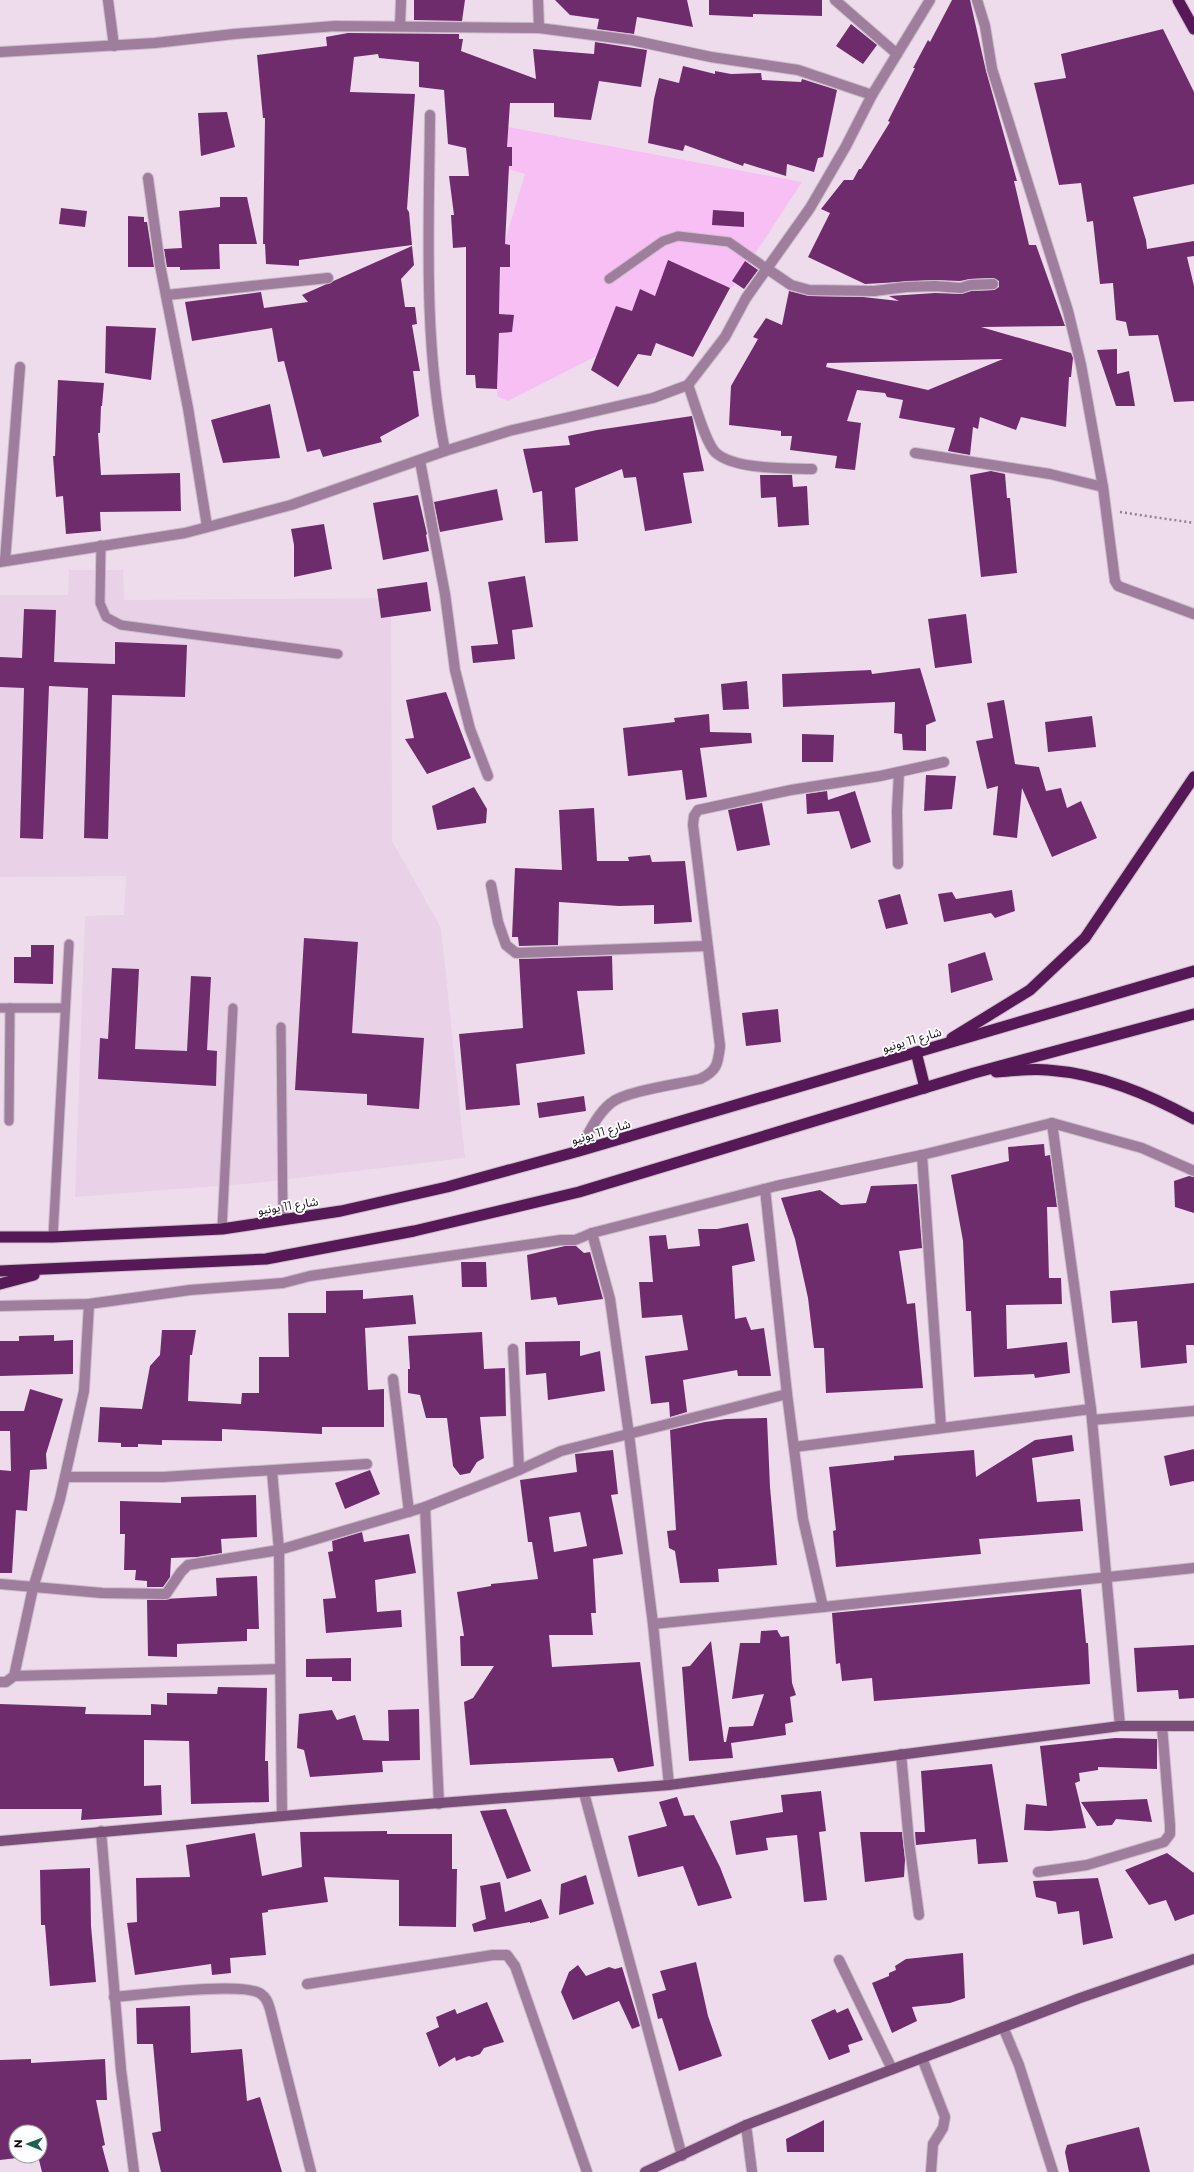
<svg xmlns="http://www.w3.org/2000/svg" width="1194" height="2172" viewBox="0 0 1194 2172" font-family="Montserrat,'Noto Sans Arabic',sans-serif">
<rect width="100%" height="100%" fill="#eedced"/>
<polygon fill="#e9d1e8" points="69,570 123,570 124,600 391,598 392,841 441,928 465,1158 256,1183 75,1197 85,916 124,915 126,876 0,877 0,595 68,595"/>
<polygon fill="#f7bff4" points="508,127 802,182 734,286 508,401 497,396 501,254 525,174 503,168"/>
<g fill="#6f2c6d" fill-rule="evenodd">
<polygon points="414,0 465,0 462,21 414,20"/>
<polygon points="555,0 687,0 693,27 637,17 634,34 597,29 599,19 570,15"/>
<polygon points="709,0 822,0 822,16 753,14 753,17 709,15"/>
<path d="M952,0H970L986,71L1017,181H1014L1029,245H1036L1065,326L981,327L1071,353L1073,358L1071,377H1069L1066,427L1021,417L1016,430L980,417L978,429L973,427L970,455L948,451L955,428L899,418L903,400L887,397L885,393L857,390L847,421L861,423L855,470L835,468L837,456L790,450L792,436H781V431L729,425L731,386L758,339L753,337L766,318L782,325L789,291L809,296L863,297L899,301L889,296L935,293L961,294L971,291L994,290L999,287V281L993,278L970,279L960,281L935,280L865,284L808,257L830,213L821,209L844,180H853L859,169H861L890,122L888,121L915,68H913L928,40L930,42ZM1003,359L928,390L826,367L827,363Z"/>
<polygon points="851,24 877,45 863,64 836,46"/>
<polygon points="1163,29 1194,92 1194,184 1133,197 1146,240 1147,249 1194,241 1194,256 1187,257 1194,286 1194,401 1174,402 1158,335 1129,336 1126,322 1116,320 1113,283 1100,284 1093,221 1087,222 1081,183 1059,185 1034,83 1066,78 1061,54"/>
<polygon points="348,33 459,34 459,39 463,39 461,51 536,79 533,49 594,54 595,42 647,50 641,87 599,81 591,120 554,117 554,103 510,103 507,147 512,147 512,166 509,166 505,244 510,245 510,267 500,267 499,314 514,315 512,332 499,333 497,389 476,388 475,375 466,375 466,247 453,248 451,215 454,215 449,176 469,176 466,148 448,144 444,90 419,87 419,62 379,58 378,54 354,57 350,92 415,94 407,209 409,212 412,245 299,260 299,266 266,264 265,244 263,244 265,118 263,118 257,55 327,46 326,37"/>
<polygon points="683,66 715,74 715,71 731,74 761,73 762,80 801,82 802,79 837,90 823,157 818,158 814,172 787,164 786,176 744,163 743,166 685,145 683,151 648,143 654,99 659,78 679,83"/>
<polygon points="227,112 235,147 201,156 198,113"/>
<polygon points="220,197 247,197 257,244 219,244 220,269 180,270 180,267 167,267 164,249 182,248 179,211 220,207"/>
<polygon points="61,208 87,211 85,227 59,224"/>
<polygon points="713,210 744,212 744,227 712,225"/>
<polygon points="128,216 144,217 144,222 147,222 154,267 128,267"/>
<polygon points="412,246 414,265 401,279 405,307 415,307 417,324 412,325 420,371 413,371 419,416 380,437 382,442 323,457 320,449 307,452 284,361 278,362 272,328 192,341 185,302 261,292 264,308 308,302 302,295"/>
<polygon points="668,260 730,288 693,357 656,343 651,356 638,354 618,387 591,370 616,306 632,311 640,289 655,296"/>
<polygon points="745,261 758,270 744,289 732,281"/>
<polygon points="106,326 156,328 151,380 105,373"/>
<polygon points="1117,349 1117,374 1129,371 1135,406 1116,406 1097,350"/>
<polygon points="58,380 104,383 102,406 101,406 100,433 98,433 101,475 180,473 181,511 100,512 101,531 66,534 63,496 56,497 53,456 55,456"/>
<polygon points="270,404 280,458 223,463 211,420"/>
<polygon points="692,416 704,471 683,473 692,523 645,531 636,477 624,478 622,469 575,488 578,541 545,543 542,491 533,493 523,449 570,445 568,436 597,430"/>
<polygon points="991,471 1005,474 1007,498 1010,498 1017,573 981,577 970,475"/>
<polygon points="760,475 792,475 793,487 807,486 809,525 778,527 776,497 761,498"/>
<polygon points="497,489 503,520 440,532 434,502"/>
<polygon points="418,495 427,534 426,535 429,551 383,560 373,503"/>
<polygon points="324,524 332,569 294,577 294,545 291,529"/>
<polygon points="525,576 533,627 512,630 515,659 473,663 471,646 498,644 488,582"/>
<polygon points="427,582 431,611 381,618 377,589"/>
<polygon points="24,609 56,610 54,662 115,664 115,642 187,645 185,697 112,695 108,839 84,838 88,688 49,686 43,839 20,838 24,688 0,687 0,657 22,658"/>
<polygon points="966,614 972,663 935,668 928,619"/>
<polygon points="920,668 936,721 926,725 926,751 903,750 902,734 894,733 895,702 783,707 782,674 871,670 872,674"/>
<polygon points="747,681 749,709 723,710 721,684"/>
<polygon points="446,692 471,758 427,774 405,739 414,738 406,700"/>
<polygon points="1004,700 1015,764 1039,767 1046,791 1061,788 1067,808 1081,801 1097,838 1052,857 1022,788 1017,838 993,835 998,786 987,789 976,741 993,738 987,703"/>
<polygon points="709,714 710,732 751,733 752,743 700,748 707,797 686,800 682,770 628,776 623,728 675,722 674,718"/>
<polygon points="1092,716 1096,747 1048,752 1045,722"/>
<polygon points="802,734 834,735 833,762 802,762"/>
<polygon points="926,775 956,776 952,809 924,811"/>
<polygon points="474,787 487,809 486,823 437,830 432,806"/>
<polygon points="827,791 828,800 855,791 871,842 851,849 839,811 807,814 806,794"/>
<polygon points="762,803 770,845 737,851 728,810"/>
<polygon points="594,808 597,861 629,861 628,857 650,855 652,862 685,861 692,922 654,924 654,905 619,906 559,902 558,945 519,946 518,937 512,937 515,868 562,870 559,810"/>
<polygon points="1012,890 1015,911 995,918 991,913 944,922 938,894 952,892 956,899"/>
<polygon points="900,894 908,924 886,929 878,900"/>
<polygon points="304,938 358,942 352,1033 424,1038 419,1109 367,1105 367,1094 295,1090"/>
<polygon points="31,945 54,945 53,984 14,983 14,957 31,957"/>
<polygon points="985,952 993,980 951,993 948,964"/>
<polygon points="612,956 613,990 577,991 585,1054 516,1064 520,1105 466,1110 459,1034 523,1028 519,959"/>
<polygon points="112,968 139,969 135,1049 187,1051 191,976 211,977 207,1050 217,1051 216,1086 98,1079 100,1038 108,1039"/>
<polygon points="778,1009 781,1042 746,1046 742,1013"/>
<polygon points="584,1096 586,1111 539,1118 537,1103"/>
<polygon points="1044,1144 1045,1156 1050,1155 1057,1207 1047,1207 1049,1278 1061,1278 1062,1304 1006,1305 1007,1349 1067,1342 1070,1373 1035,1378 1034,1374 974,1377 971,1311 966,1311 963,1241 951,1175 1009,1161 1008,1147"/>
<polygon points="1189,1176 1194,1177 1194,1213 1175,1207 1174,1181"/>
<polygon points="917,1184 922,1248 899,1251 907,1304 915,1303 923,1388 826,1393 824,1348 814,1348 808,1298 795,1239 781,1198 820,1190 841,1205 866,1203 871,1186"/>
<polygon points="748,1223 755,1261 732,1266 735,1319 746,1317 751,1330 764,1328 771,1376 738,1376 737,1370 683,1380 687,1412 670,1417 669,1402 651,1404 645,1356 688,1350 682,1315 642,1318 639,1282 653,1282 649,1236 666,1235 668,1249 700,1246 698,1229 717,1229"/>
<polygon points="565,1246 576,1246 584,1253 590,1252 603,1299 558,1305 556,1297 531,1300 527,1255"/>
<polygon points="461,1262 486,1262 487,1287 462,1287"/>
<polygon points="1194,1283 1194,1345 1186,1345 1187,1363 1141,1368 1137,1321 1112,1323 1110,1291"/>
<polygon points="363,1290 363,1299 413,1295 416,1324 365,1328 368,1390 384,1389 384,1427 322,1427 322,1434 222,1429 222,1441 162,1440 162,1445 138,1444 138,1447 121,1447 121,1443 98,1442 100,1407 142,1409 150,1366 160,1355 162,1330 196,1330 192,1355 190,1355 188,1401 241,1404 242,1393 259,1393 259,1357 289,1357 288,1313 326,1313 326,1291"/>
<polygon points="482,1332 484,1369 505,1368 506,1416 480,1417 484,1458 477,1462 470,1473 460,1475 453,1466 447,1418 426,1418 420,1395 408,1393 408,1369 410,1369 408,1336"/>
<polygon points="54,1335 54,1341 73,1340 73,1374 0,1376 0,1341 19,1341 19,1336"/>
<polygon points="580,1341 580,1356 600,1351 605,1391 548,1400 546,1373 526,1375 525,1342"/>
<polygon points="30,1389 63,1399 46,1454 47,1469 30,1470 27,1511 16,1510 12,1573 0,1573 0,1470 11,1471 10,1431 0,1431 0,1411 24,1411"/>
<polygon points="767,1418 770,1487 777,1565 718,1569 719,1582 680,1583 675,1551 669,1548 667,1531 676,1530 670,1430 705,1422 726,1419"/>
<polygon points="1072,1435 1074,1451 1032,1458 1037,1502 1080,1499 1083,1531 979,1539 981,1554 836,1567 833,1531 836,1530 829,1467 894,1460 894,1456 974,1450 976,1477 1035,1440"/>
<polygon points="1194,1449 1194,1481 1170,1486 1164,1456"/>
<path d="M613,1450L618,1494L611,1495L623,1554L593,1559L596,1613H591L593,1635H549L552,1667L640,1662L654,1766L618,1772L613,1758L470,1765L464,1702L473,1698L494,1666H461L460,1636H464L457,1592L491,1586V1584L538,1579L532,1542H528L520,1480L577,1472L575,1454ZM580,1512L587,1546L554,1552L549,1517Z"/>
<polygon points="370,1470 380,1494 345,1509 335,1483"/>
<polygon points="256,1495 257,1537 221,1539 222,1553 197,1557 171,1558 170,1577 163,1587 147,1587 147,1581 135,1580 136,1570 124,1570 125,1534 120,1534 120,1501 181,1503 181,1497"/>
<polygon points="362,1532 364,1542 409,1534 416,1573 375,1580 377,1612 401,1610 402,1627 326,1633 323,1599 336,1598 328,1552 333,1551 332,1541"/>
<polygon points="257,1576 259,1629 247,1629 247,1641 177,1644 177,1657 148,1656 147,1600 217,1596 216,1578"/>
<polygon points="1081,1589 1086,1643 1088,1643 1090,1684 874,1701 872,1678 842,1681 840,1663 836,1664 832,1613"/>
<polygon points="777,1630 781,1637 789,1636 792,1683 796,1695 790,1697 793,1722 785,1724 786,1735 731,1743 733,1758 689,1761 682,1667 690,1666 711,1641 724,1742 726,1742 729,1727 753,1726 764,1694 732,1699 740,1643 760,1643 761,1631"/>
<polygon points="1194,1645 1194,1698 1179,1699 1178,1690 1137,1692 1134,1648"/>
<polygon points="351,1658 351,1681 332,1681 332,1677 306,1677 306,1659"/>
<polygon points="218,1687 267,1688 265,1761 268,1761 269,1802 191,1804 189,1741 144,1740 144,1786 161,1785 162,1815 81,1820 82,1809 0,1809 0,1704 86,1707 85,1714 151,1715 151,1704 167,1705 167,1693 217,1694"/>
<polygon points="419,1709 420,1760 382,1761 383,1772 310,1777 304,1750 297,1748 299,1714 332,1710 337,1720 355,1715 363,1740 389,1741 388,1710"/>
<polygon points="1115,1738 1157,1739 1157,1769 1098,1767 1098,1770 1079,1773 1080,1781 1075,1783 1086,1828 1049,1831 1024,1830 1026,1804 1047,1806 1040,1746"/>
<polygon points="992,1764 1008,1862 978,1864 976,1839 916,1845 915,1832 925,1832 921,1771"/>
<polygon points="821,1791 826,1831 819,1832 827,1900 804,1902 797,1835 766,1838 768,1850 736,1855 730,1821 783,1812 781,1795"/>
<polygon points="677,1797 684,1816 694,1815 720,1867 732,1898 698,1906 683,1866 638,1877 628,1836 667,1826 659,1802"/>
<polygon points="1147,1799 1152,1822 1116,1819 1112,1825 1097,1826 1081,1802"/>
<polygon points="506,1809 531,1871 507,1879 480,1811"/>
<polygon points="387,1831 387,1834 452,1834 452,1869 457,1869 456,1927 399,1926 399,1880 324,1877 328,1902 268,1910 268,1912 262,1913 266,1955 230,1958 231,1973 212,1975 211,1964 135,1975 127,1923 137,1922 136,1878 190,1877 186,1845 255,1833 262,1876 302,1867 300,1832"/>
<polygon points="860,1832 902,1832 905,1860 904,1877 865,1882"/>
<polygon points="1167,1853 1194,1873 1194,1914 1175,1921 1166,1900 1149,1905 1125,1870"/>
<polygon points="90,1868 91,1926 96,1982 50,1986 45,1925 41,1925 40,1870"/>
<polygon points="586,1875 594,1904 559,1915 561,1884"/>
<polygon points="1098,1878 1113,1938 1083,1945 1079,1911 1058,1914 1056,1902 1036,1897 1033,1881"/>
<polygon points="500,1882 505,1912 541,1899 549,1918 530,1923 530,1922 474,1932 472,1924 486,1919 480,1886"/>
<polygon points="963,1953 965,1998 950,2003 912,2007 917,2021 892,2033 872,1983 889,1976 889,1973 896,1970 895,1966 906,1959"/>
<polygon points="696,1962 708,2016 722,2056 679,2071 662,2018 658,2019 652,1994 666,1990 660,1971"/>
<polygon points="578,1965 586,1976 609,1967 615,1969 622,1967 640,2026 632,2029 619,2001 573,2020 561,1992 569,1972"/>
<polygon points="487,2002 504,2042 484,2048 480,2054 472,2057 469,2056 456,2061 455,2057 439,2067 426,2033 439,2027 436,2017 455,2009 457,2014"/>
<polygon points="190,2006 191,2053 242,2049 247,2101 260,2097 282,2172 161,2172 152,2133 161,2131 153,2044 137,2044 136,2008"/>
<polygon points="848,2008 863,2040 848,2045 850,2052 829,2060 811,2020 835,2009 837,2013"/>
<polygon points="31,2059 31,2063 105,2059 107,2100 96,2100 105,2145 102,2146 109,2172 42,2172 38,2156 40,2156 40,2132 16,2132 16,2156 34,2156 0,2160 0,2060"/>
<polygon points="824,2120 824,2152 787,2152 786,2139"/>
<polygon points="1139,2127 1150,2172 1069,2172 1065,2152 1067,2145"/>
</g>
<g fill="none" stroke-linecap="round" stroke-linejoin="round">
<g stroke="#cbbbca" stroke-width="11">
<g id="service">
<polyline points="609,279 663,241 678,236 729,242 766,268"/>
<polyline points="101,545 100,603 106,617 121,625 338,654"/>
<polyline points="0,1008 65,1008"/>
<polyline points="281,1027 283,1220"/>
<polyline points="9,1121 10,1008"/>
<polyline points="222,1229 233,1008"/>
<polyline points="53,1237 69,944"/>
</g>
</g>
<g stroke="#cbbbca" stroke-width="12">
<g id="minor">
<polyline points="108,0 114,46"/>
<polyline points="538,0 539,28"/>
<polyline points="835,0 897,54"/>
<polyline points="977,0 985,26 992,69 1068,311 1081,365 1103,487 1115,581 1118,586 1126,589 1194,614"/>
<polyline points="400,26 401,0"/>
<polyline points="0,52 155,43 234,34 335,26 539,28 631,40 711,57 798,70 872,95"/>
<path d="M430,115C429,227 423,340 445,451"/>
<polyline points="148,178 160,265 188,408 207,526"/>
<polyline points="766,268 791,285 809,290 874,291 906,287 935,286 961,288 970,285 993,284"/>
<polyline points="167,295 328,278"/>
<path d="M688,385C694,400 705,443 716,453C736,470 787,468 812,469"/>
<polyline points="915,453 1050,474 1103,487"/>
<polyline points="420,461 445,594 455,670 470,729 488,776"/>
<polyline points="5,561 20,367"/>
<polyline points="0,562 185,533 291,505 445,451 509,431 653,398 688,385 725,337 746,298 810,208 846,146 872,95 930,0"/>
<polyline points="898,864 897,811 899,772"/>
<polyline points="491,885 498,922 506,945 516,953 707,946"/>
<polyline points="1052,1123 1091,1409 1120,1726"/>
<path d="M579,1151C588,1135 596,1115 611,1103C625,1091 680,1084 700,1079C717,1071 718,1064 720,1046L693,825L694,816L698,810L791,790L880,776L944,762"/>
<polyline points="922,1155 941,1428"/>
<polyline points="592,1233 610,1299 629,1435 653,1624 669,1785"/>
<polyline points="0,1306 89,1304 190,1290 283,1283 310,1276 561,1240 575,1240 592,1233 776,1186 922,1155 1052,1123 1142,1148 1194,1171"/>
<polyline points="513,1349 519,1470"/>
<polyline points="393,1379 409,1512"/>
<polyline points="1092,1420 1194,1411"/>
<polyline points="794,1447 1091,1409"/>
<polyline points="272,1471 279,1550 282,1816"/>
<polyline points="65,1477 163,1477 367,1464"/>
<polyline points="425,1507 439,1804"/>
<polyline points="0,1584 102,1593 166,1594 181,1572 188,1565 279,1550 425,1507 519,1470 561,1451 787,1394"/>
<polyline points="823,1607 1194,1568"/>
<polyline points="653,1624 823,1607 803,1519 787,1394 765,1189"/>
<polyline points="14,1676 280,1669"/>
<polyline points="0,1682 6,1682 14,1676 33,1588 60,1499 84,1391 89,1304"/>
<polyline points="901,1754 909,1842 919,1915"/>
<polyline points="584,1793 682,2156"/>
<polyline points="101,1831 121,2070 134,2172"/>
<polyline points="1038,1872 1087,1865 1164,1842 1170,1834 1170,1825 1162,1726"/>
<polyline points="839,1960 892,2069"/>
<polyline points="307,1984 493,1955 507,1955 515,1966 520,1980 587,2172"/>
<path d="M114,1997C140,1995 244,1981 261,1994C267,1998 268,2003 270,2009L311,2172"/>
<polyline points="1003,2027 1019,2065 1053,2172"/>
<polyline points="922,2058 945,2117 943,2128 933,2144 931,2172"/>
<polyline points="746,2125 752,2172"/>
</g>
</g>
<g stroke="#cbbbca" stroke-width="12">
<g id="secondary">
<polyline points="0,1841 351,1810 669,1785 1120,1726 1194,1726"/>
<polyline points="645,2172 746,2125 1080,1998 1194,1959"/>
</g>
</g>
<g stroke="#cbbbca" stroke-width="13">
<g id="trunk">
<polyline points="1178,0 1194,29"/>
<polyline points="952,1038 1030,990 1085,938 1194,777"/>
<polyline points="916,1052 925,1088"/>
<path d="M996,1072C1013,1071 1031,1068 1048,1070C1101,1074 1148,1094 1194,1119"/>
<polyline points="0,1237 53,1237 222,1229 341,1211 447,1187 579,1151 1194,971"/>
<polyline points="0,1271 266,1259 414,1231 579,1192 974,1073 1194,1014"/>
<polyline points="0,1284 34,1275"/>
</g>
</g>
<polyline stroke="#8f828e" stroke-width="2.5" stroke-dasharray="2 3" stroke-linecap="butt" points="1120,512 1194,523"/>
<use href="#service" stroke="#9e7e9c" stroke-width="9"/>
<use href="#minor" stroke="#9e7e9c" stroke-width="10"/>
<use href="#secondary" stroke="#7b4e79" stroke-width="10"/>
<use href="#trunk" stroke="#561856" stroke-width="11"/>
</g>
<g text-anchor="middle" stroke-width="4" stroke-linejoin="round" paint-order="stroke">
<g font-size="12" fill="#150f15" stroke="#fff">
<text transform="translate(912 1040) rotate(-16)" y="4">شارع 11 يونيو</text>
<text transform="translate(601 1132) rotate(-16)" y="4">شارع 11 يونيو</text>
<text transform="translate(288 1206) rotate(-9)" y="4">شارع 11 يونيو</text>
</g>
</g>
<g transform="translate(28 2144) rotate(271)"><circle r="19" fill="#ffffff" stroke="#a19fa1"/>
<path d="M0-3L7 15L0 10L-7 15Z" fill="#1c6356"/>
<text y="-6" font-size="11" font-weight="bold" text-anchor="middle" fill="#150f15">N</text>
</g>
</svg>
